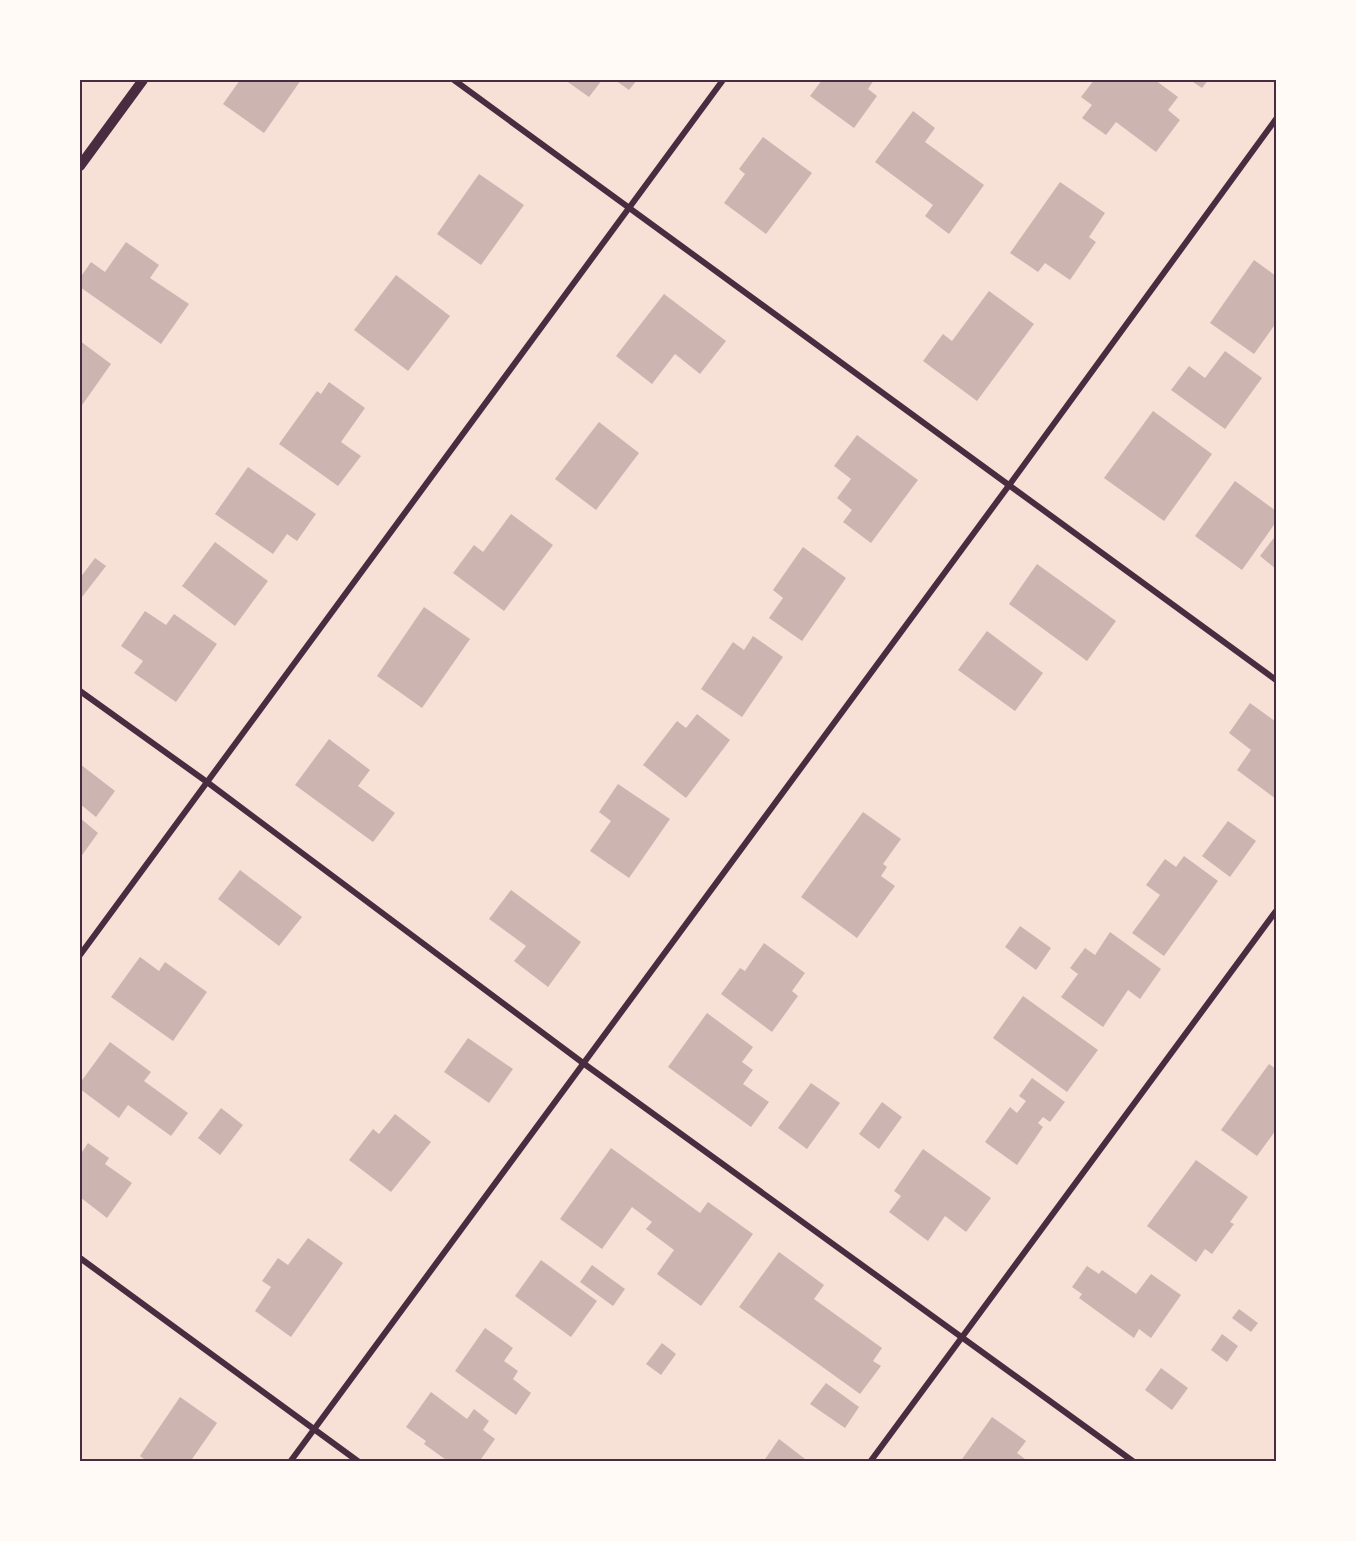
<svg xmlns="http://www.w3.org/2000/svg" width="1356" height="1541" viewBox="0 0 1356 1541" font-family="Lato,sans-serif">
<rect width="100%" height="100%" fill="#f7e1d7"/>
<g fill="#ccb4b1">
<polygon points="240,80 301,80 264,133 223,104"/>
<polygon points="565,80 602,80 589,97"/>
<polygon points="615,80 637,80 629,90"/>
<polygon points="822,80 874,80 868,89 877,96 854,128 810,96"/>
<polygon points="1094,80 1155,80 1178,97 1168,110 1180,120 1156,152 1116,122 1106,135 1082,118 1092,105 1081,97"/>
<polygon points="1190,80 1208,80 1202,88"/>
<polygon points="913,111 935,128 925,142 984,185 949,234 925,216 933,205 875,162"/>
<polygon points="763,137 812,173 766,234 724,203 745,174 739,169"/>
<polygon points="479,174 524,205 481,265 437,234"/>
<polygon points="1060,182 1105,213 1089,237 1096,242 1070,280 1045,263 1038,272 1010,253"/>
<polygon points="126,242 159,265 150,278 189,304 161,344 80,287 80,278 91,262 105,272"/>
<polygon points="1254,260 1276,276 1276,323 1254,354 1210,323"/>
<polygon points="396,275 450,316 408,371 354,330"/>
<polygon points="989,291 1034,324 977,401 923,361 943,334 952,341"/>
<polygon points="664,294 726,341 700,374 675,354 652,384 616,356"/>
<polygon points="80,341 111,364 80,408"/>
<polygon points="1225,351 1262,378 1225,429 1171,390 1189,366 1205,378"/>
<polygon points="329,382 365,408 341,442 361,456 338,486 279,444 317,391 321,394"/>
<polygon points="1153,411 1212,454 1164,521 1104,478"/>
<polygon points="599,422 639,453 596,510 555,479"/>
<polygon points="857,435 918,480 871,543 843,522 852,510 837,498 851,479 834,466"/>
<polygon points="248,467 316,514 297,541 287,534 273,554 215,514"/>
<polygon points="1235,481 1276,511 1276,522 1242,570 1195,536"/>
<polygon points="511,514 553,545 504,611 453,573 474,545 483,552"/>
<polygon points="1276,535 1276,569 1260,556"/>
<polygon points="215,542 268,581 235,626 182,586"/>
<polygon points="803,547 846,578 802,641 769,618 783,598 773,590"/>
<polygon points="95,558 106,566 82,597 80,595 80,578"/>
<polygon points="1037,564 1116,621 1087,661 1009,604"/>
<polygon points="424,607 470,639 422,708 377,676"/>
<polygon points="145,611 166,625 174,614 217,644 176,702 134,673 143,661 121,646"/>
<polygon points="987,631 1043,673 1015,711 958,670"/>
<polygon points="753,636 783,657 742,717 701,689 733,642 744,650"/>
<polygon points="1250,703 1276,722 1276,799 1237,770 1251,750 1229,733"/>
<polygon points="697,714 730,740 686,798 643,765 677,721 686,728"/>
<polygon points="329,739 370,770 358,786 395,813 373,842 295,785"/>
<polygon points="80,764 115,791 96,817 80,804"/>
<polygon points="618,784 670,819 629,878 590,851 611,821 599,812"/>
<polygon points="863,812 901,839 883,864 887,867 881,876 895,886 857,938 801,897"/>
<polygon points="80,818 98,833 80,858"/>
<polygon points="1228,821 1256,841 1230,877 1202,856"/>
<polygon points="1184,856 1218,881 1164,956 1132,933 1160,895 1146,885 1165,859 1176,867"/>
<polygon points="240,870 302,917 279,946 218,899"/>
<polygon points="511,890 581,942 548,987 514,961 526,946 489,919"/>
<polygon points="1020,926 1051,948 1036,970 1005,947"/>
<polygon points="1110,932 1161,969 1140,999 1128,990 1103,1027 1061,997 1078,974 1070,968 1085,948 1095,955"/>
<polygon points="764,943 805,973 792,991 798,996 772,1032 721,994 740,968 745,971"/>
<polygon points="140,957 159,971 165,962 207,992 173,1041 111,997"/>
<polygon points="1023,996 1098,1050 1067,1092 993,1038"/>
<polygon points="707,1013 753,1047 742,1062 753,1070 743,1084 769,1102 751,1127 668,1067"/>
<polygon points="468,1038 513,1069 489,1103 444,1072"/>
<polygon points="110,1042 151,1072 144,1081 188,1113 171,1136 128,1105 119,1118 80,1089 80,1083"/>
<polygon points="1269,1064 1276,1069 1276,1130 1257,1156 1221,1130"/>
<polygon points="1032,1078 1065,1102 1050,1122 1043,1117 1038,1123 1043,1127 1017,1165 985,1142 1010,1107 1017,1113 1026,1101 1019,1096"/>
<polygon points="811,1083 840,1103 807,1149 778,1128"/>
<polygon points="882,1102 902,1117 879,1149 859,1134"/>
<polygon points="221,1108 243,1125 220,1155 198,1138"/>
<polygon points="395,1114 431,1142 391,1192 349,1160 373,1129 379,1134"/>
<polygon points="88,1143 109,1158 105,1164 132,1183 107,1218 80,1197 80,1150 82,1152"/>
<polygon points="611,1148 700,1213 708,1202 753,1234 701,1306 657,1274 674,1250 646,1229 652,1222 632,1207 602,1249 560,1219"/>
<polygon points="923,1149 991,1198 966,1232 945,1216 928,1241 889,1212 901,1196 894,1191"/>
<polygon points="1196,1160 1248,1197 1230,1222 1234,1224 1212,1254 1205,1249 1196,1262 1147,1226"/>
<polygon points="308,1238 343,1263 291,1337 255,1311 271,1287 262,1281 278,1258 288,1265"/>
<polygon points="779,1252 824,1285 814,1299 882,1348 873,1361 881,1366 860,1394 739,1307"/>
<polygon points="541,1260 597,1301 571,1337 515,1296"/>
<polygon points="592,1265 625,1289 613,1306 580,1282"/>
<polygon points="1087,1266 1099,1274 1102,1270 1136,1294 1151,1274 1181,1295 1151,1338 1139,1329 1134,1338 1079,1298 1082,1294 1072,1287"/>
<polygon points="1239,1309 1258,1323 1251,1332 1232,1318"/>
<polygon points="485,1328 513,1348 504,1361 518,1371 513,1379 531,1393 516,1415 455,1371"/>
<polygon points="1222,1334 1238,1346 1227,1362 1211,1350"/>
<polygon points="662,1343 676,1354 661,1375 646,1364"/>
<polygon points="1161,1368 1188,1388 1172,1410 1145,1390"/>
<polygon points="826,1383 859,1407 845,1428 810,1404"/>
<polygon points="431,1392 467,1419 474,1409 489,1421 483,1430 495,1439 479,1462 449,1462 424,1444 426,1441 406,1427"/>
<polygon points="180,1397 217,1423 190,1462 148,1462 140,1456"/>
<polygon points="992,1417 1026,1441 1017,1453 1029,1462 960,1462"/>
<polygon points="779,1439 809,1462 763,1462"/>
</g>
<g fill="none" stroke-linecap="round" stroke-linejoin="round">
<g stroke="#4a2c40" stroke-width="6">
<polyline points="454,80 1276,680"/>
<polyline points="80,691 207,782 583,1063 1134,1462"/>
<polyline points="80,955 723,80"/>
<polyline points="80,1258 359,1462"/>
<polyline points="290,1462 1010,484 1276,119"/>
<polyline points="870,1462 1276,911"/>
</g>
<polyline stroke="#4a2c40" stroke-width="10" points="80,166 143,80"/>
</g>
<rect width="1356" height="1541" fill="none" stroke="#fffaf5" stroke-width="162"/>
<rect x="81" y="81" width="1194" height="1379" fill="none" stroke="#4a2c40" stroke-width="2"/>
</svg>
